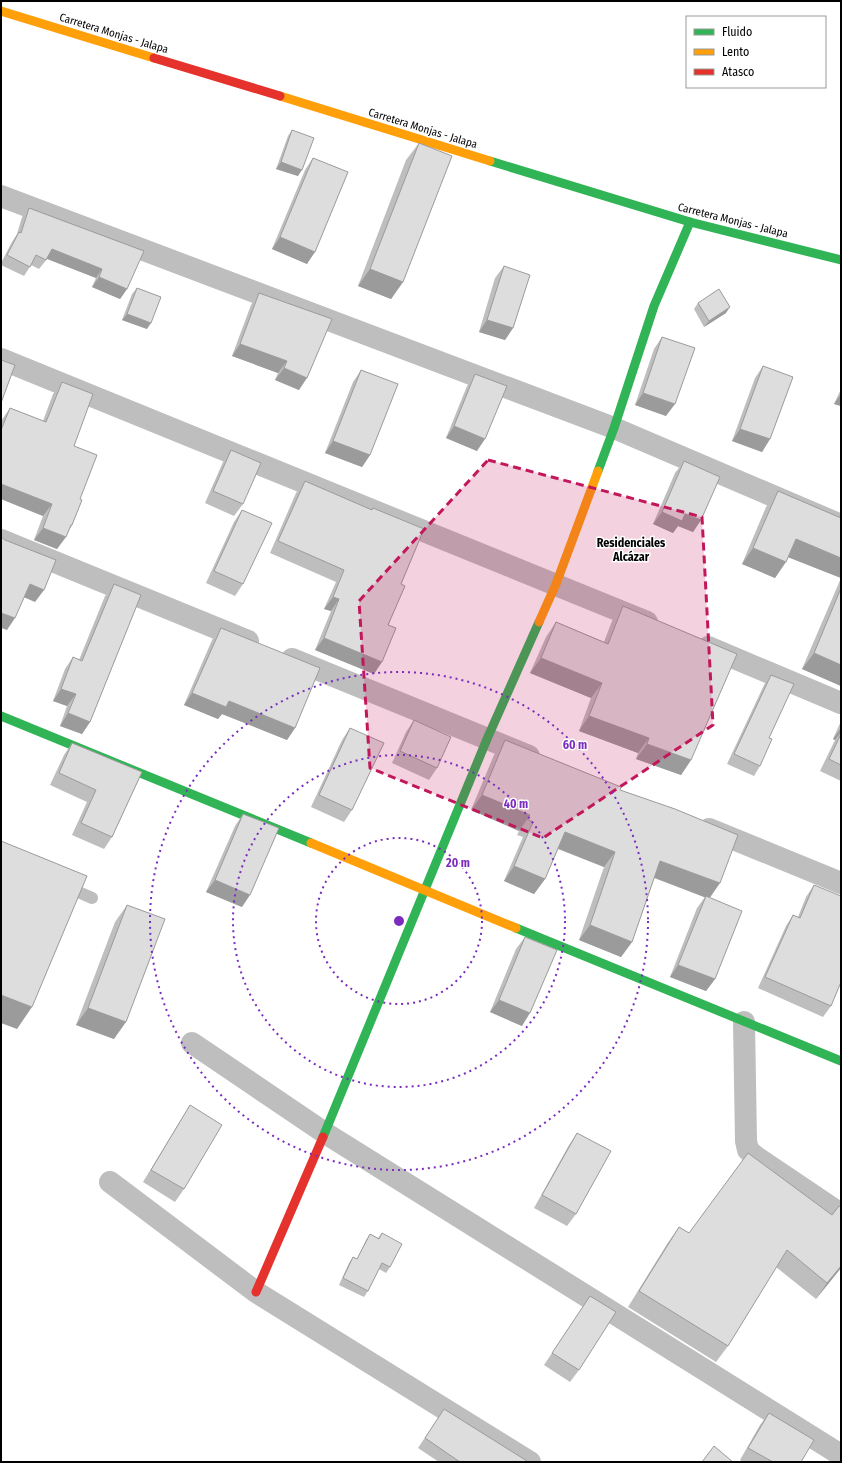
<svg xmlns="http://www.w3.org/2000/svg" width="842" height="1463" viewBox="0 0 842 1463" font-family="'Fira Sans Condensed',sans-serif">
<rect width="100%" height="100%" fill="#fff"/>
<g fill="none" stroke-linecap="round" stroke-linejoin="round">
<polyline stroke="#bebebe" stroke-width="12" points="65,886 92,898"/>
<g stroke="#bebebe" stroke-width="22">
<polyline points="1,196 614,428 841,525"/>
<polyline points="1,359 647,622"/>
<polyline points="1,540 248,641"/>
<polyline points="708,647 841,703"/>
<polyline points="292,659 529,756"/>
<polyline points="709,829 841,883"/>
<polyline points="744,1022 746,1141 748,1150 756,1157 841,1214"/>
<polyline points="192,1043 325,1133 841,1455"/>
<polyline points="110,1182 256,1292 530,1462"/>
</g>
<g stroke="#30b455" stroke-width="9">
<polyline points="490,161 690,222 841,260"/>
<polyline points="598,471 614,428 654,306 690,222"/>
<polyline points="1,716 311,843"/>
<polyline points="516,928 841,1061"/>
<polyline points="323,1137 487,739 539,622"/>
</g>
<g stroke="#ff9f0a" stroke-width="9">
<polyline points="1,11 154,58"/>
<polyline points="280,96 490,161"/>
<polyline points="539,622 556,584 598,471"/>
<polyline points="311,843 516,928"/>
</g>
<g stroke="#e5322d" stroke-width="9">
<polyline points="154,58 280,96"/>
<polyline points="256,1292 323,1137"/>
</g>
</g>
<g fill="#bebebe">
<polygon points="292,130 298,176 276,169 288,136"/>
<polygon points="419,143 403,282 391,299 358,286 406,160"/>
<polygon points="313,158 307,264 272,249 305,170"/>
<polygon points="29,208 127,289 120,299 92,287 96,278 47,259 39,269 31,265 24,276 1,265 1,263 12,242 17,234 22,217"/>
<polygon points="504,266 513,328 505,340 479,332 495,278"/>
<polygon points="137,288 147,329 122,320 132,294"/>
<polygon points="259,293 299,390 275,380 278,373 232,356 251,305"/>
<polygon points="698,303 726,313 704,327 694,309"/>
<polygon points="662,337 666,416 635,405 654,349"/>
<polygon points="763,366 770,439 762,452 732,441 755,378"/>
<polygon points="361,370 370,455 362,467 325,453 353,382"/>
<polygon points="475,374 477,451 446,438 467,386"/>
<polygon points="62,382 74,446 80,499 72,525 57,549 34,540 43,516 1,499 1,421 10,408 43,421 53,394"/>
<polygon points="841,389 841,406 834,404"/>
<polygon points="231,450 243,504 234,516 205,503 223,462"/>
<polygon points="684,461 701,520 693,532 678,526 673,533 653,524 675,473"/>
<polygon points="305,481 371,510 373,508 401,584 374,674 315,650 331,611 324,609 336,582 270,553 296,493"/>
<polygon points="778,491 841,518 841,686 802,669 841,578 788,557 775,578 742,564 766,507"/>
<polygon points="242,510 243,584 235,596 206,583 234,522"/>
<polygon points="114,584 90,722 82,734 60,726 67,706 53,701 65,669 73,657 79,660 105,596"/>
<polygon points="623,606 691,760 681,775 636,759 638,753 579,731 591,698 530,673 546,637 556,622 604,642 612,621"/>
<polygon points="221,628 295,728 287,740 222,714 218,719 184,705 212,640"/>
<polygon points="771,675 769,738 760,766 754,776 727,764 764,685"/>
<polygon points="414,720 437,768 429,780 392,763 406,732"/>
<polygon points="841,721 841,781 820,771 835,740 833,739"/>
<polygon points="350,728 352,810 344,822 311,807 342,740"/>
<polygon points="505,740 620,790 710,898 715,979 706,991 670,977 697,908 705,897 654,878 632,942 621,957 579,940 604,867 558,849 545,879 534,894 504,881 523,837 517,835 519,831 471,810 494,755"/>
<polygon points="72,743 142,772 112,837 104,849 72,835 87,802 50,785 64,755"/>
<polygon points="243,814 242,907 206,892 235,826"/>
<polygon points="814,885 831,1006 823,1017 758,988 786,926 793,915 798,917 806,897"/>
<polygon points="127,905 114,1039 76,1025 115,922"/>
<polygon points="525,937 522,1026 490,1012 516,949"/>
<polygon points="190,1105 184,1189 175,1202 143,1182 182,1118"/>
<polygon points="577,1133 576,1214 567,1226 534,1208 569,1145"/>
<polygon points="841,1207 841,1268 816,1299 776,1267 728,1346 716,1362 628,1307 667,1244 679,1227 689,1233 832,1215"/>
<polygon points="382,1233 390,1267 386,1273 379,1269 368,1291 364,1297 339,1285 349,1263 353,1257 357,1259 366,1240 370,1234 378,1238"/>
<polygon points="590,1296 579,1370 570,1382 544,1365"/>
<polygon points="444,1409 526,1462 439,1462 418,1448"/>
<polygon points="769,1413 801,1462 743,1462 740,1460 760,1425"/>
</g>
<g fill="#9b9b9b">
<polygon points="281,162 302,170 298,176 276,169"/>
<polygon points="280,237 315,252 307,264 272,249"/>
<polygon points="52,249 102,269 96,278 45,258"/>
<polygon points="370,269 403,282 391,299 358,286"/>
<polygon points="99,277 127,289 120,299 92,287"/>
<polygon points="730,307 726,313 704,327 709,321"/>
<polygon points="127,314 151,323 147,329 122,320"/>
<polygon points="487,320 513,328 505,340 479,332"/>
<polygon points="240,344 287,361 278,373 232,356"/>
<polygon points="284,368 307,378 299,390 275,380"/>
<polygon points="643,393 675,404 666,416 635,405"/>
<polygon points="841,394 841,406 834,404"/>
<polygon points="454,426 485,439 477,451 446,438"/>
<polygon points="740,429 770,439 762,452 732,441"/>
<polygon points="333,441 370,455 362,467 325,453"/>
<polygon points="1,484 52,504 43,516 1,499"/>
<polygon points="662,512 685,514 701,520 693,532 678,526 673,533 653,524"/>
<polygon points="71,525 72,525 64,537 66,537 57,549 34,540 43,528"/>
<polygon points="796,539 841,558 841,578 785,556"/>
<polygon points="753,548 786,562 775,578 742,564"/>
<polygon points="30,584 44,590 35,602 21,596"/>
<polygon points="333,597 339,599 331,611 324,609"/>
<polygon points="1,613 15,618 7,630 1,628"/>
<polygon points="324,638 382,662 374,674 315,650"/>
<polygon points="814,653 841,665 841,686 802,669"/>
<polygon points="541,658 602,683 591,698 530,673"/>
<polygon points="61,689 76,694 67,706 53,701"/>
<polygon points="192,693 229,701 295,728 287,740 222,714 218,719 184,705"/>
<polygon points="68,713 90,722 82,734 60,726"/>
<polygon points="589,716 649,738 638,753 579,731"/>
<polygon points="841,728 841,732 835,740 833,739"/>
<polygon points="647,744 691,760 681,775 636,759"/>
<polygon points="482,795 530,815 519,831 471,810"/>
<polygon points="565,832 615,852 604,867 554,847"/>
<polygon points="660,861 720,883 709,899 650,876"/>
<polygon points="514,866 545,879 534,894 504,881"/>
<polygon points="215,880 250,895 242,907 206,892"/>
<polygon points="590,925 632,942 621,957 579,940"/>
<polygon points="678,965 715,979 706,991 670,977"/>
<polygon points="1,995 32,1007 17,1029 1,1023"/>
<polygon points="499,1000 530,1013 522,1026 490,1012"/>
<polygon points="88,1008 126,1022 114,1039 76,1025"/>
<polygon points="841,1266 841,1268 816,1299 827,1283"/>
</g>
<g fill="#ddd" stroke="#9b9b9b">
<polygon points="292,130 314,138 302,170 281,162"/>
<polygon points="419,143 452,156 403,282 370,269"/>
<polygon points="313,158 348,172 315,252 280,237"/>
<polygon points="29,208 144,251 127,289 99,277 102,269 52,249 46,260 36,255 30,267 7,255 19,232 21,233"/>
<polygon points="504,266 530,275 513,328 487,320"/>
<polygon points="137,288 161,297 151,323 127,314"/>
<polygon points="719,289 730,307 709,321 698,303"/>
<polygon points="259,293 332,319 307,378 284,368 287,361 240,344"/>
<polygon points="662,337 695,348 675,404 643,393"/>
<polygon points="1,360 15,365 1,403"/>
<polygon points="763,366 793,377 770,439 740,429"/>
<polygon points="361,370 398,384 370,455 333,441"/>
<polygon points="475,374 507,386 485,439 454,426"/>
<polygon points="62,382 93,394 74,446 97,455 80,499 82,500 72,525 71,525 66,537 43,528 52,504 1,484 1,430 10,408 46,422"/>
<polygon points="231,450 261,463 243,504 213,491"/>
<polygon points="684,461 720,477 701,520 685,514 682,521 662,512"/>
<polygon points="305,481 372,510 373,508 424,529 401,584 405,586 388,625 396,628 382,662 324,638 339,599 333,597 344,570 278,541"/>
<polygon points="778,491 841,518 841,558 796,539 786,562 753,548"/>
<polygon points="242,510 272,523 243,584 214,571"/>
<polygon points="1,537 5,540 56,560 44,590 30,584 15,618 1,613"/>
<polygon points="114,584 141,595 90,722 68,713 76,694 61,689 73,657 82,661"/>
<polygon points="841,588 841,665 814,653"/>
<polygon points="623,606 737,654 691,760 647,744 649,738 589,716 602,683 541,658 556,622 608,644"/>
<polygon points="221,628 320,668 295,728 229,701 226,707 192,693"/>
<polygon points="771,675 794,684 769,738 772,739 760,766 734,754"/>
<polygon points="414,720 451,737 437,768 400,751"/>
<polygon points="350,728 384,743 352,810 319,795"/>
<polygon points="841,734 841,765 829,759"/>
<polygon points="505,740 621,787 620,790 675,809 738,835 720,883 660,861 632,942 590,925 615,852 565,832 545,879 514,866 533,822 527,819 530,815 482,795"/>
<polygon points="72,743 142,772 112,837 81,823 96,790 59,773"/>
<polygon points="243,814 279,828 250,895 215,880"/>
<polygon points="1,841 87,876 32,1007 1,995"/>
<polygon points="814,885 841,896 841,982 831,1006 765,977 793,915 800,918"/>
<polygon points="706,896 742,911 715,979 678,965"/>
<polygon points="127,905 165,919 126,1022 88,1008"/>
<polygon points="525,937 557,950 530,1013 499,1000"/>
<polygon points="190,1105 222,1125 184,1189 151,1170"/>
<polygon points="577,1133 611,1151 576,1214 542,1195"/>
<polygon points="748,1153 832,1215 839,1206 841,1207 841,1266 827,1283 787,1250 728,1346 639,1291 679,1227 689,1233"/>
<polygon points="382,1233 402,1244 390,1267 382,1263 368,1291 343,1278 353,1257 357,1259 370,1234 379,1239"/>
<polygon points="590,1296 616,1312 579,1370 552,1353"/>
<polygon points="444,1409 527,1461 526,1462 460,1462 425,1438"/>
<polygon points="769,1413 814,1440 801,1462 773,1462 748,1448"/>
<polygon points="714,1446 733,1462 702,1462"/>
</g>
<path fill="#c2185b" fill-opacity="0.2" stroke="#c2185b" stroke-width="3" stroke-dasharray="8 5" stroke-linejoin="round" d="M488,460L702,517L713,725L543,838L370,768L359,601Z"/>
<g fill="none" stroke="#7b2cbf" stroke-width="2" stroke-dasharray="2 4">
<circle cx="399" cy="921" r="83"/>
<circle cx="399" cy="921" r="166"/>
<circle cx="399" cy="921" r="249"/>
</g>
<g text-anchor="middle" stroke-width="3" stroke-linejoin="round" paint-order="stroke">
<g font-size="11" fill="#000" stroke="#fff">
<text transform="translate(114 33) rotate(17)" y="4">Carretera Monjas - Jalapa</text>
<text transform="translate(423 128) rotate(17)" y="4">Carretera Monjas - Jalapa</text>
<text transform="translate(733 220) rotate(14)" y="4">Carretera Monjas - Jalapa</text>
</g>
<g font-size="12" font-weight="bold" fill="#000" stroke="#fff">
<text x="631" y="547">Residenciales<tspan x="631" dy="14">Alcázar</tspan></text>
</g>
</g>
<circle cx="399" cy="921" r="6" fill="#7b2cbf" stroke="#fff" stroke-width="2"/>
<g font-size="12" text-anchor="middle" font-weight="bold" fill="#7b2cbf" stroke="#fff" stroke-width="3" stroke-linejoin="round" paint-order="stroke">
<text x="575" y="749">60 m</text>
<text x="516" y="808">40 m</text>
<text x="458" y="867">20 m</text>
</g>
<rect width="842" height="1463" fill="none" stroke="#000000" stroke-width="4"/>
<rect x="686" y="16" width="140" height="72" fill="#ffffff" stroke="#999999"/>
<rect x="694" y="29" width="20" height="6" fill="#30b455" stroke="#999999"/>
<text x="722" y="36" font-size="12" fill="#000000">Fluido</text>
<rect x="694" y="49" width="20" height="6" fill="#ff9f0a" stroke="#999999"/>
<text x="722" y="56" font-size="12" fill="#000000">Lento</text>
<rect x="694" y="69" width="20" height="6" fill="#e5322d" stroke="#999999"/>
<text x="722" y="76" font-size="12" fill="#000000">Atasco</text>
</svg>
